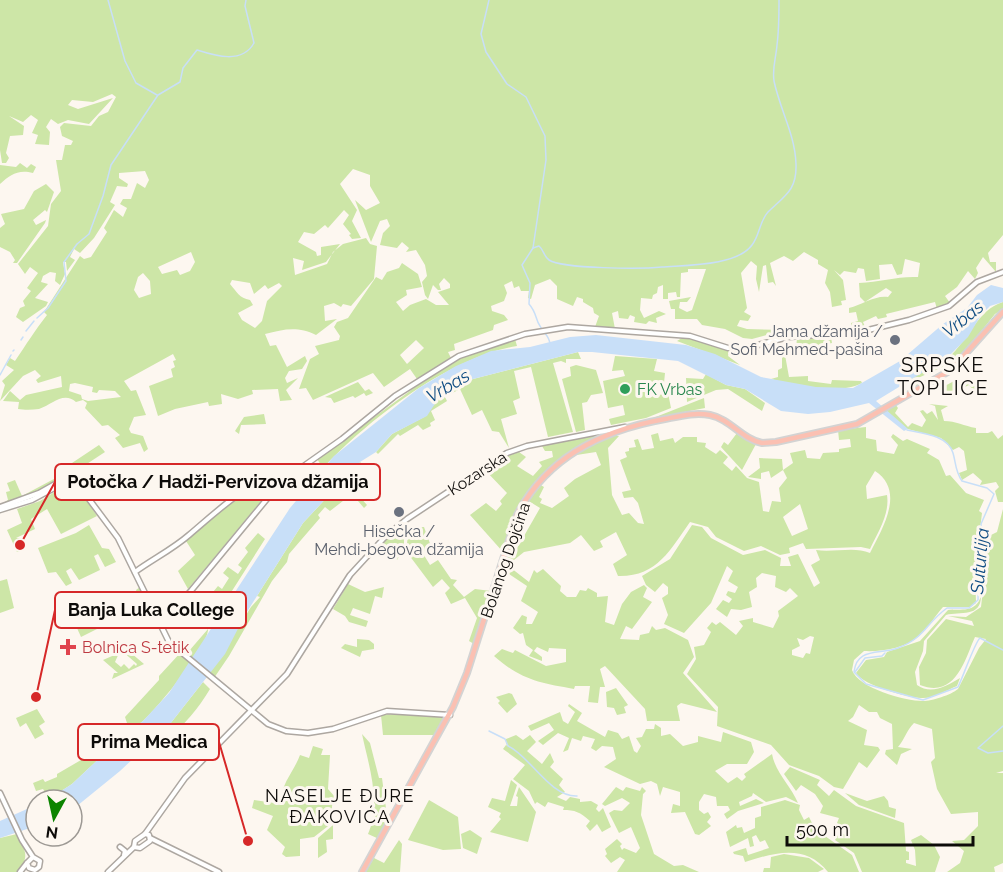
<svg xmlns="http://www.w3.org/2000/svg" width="1003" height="872" viewBox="0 0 1003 872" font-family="Raleway,sans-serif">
<rect width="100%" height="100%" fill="#fdf7f0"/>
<g fill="#cde6a7" fill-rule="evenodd">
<path d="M0,0H1003V235L988,253L990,262H996V272L983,257L976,268L978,273L975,279L968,271L957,287L945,296L950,303L937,309L935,302L886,314L887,317L878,319L876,316L863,322L866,329L853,331L851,323L858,321L856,312L849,313V308C862,305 875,295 888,297L892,292L886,288L865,302L860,297L859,283C880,282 898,276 918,277L920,263L905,259L902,274L897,275L892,264L879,265L880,279L866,281L864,269L858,268L856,273L844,271L840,275L834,270L843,280L846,300L841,301L842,305L832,307L830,292L825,283L828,270L818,264V260L804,252L793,261L784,256L770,263L776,286L773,282L768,283L766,265L763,266L759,292L756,279L757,266L751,261L741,273L747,308L744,312L751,316L748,321L740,320L737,326L747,329L786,330L752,339L743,338L725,329L702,325L697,319H675V309H671L669,301L691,297L687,302H680L679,308L687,312L692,310L706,269H688V272L681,273L680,297H677L676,292L668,293V299H663V285L658,287L657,293L653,295L652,299L641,298L640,310L644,318L659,311L666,314L656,318L657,323L649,321L646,324L634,322L635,317L630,315L628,319L619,318L618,311L612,313L615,329L595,327L599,316L594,313L593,308L583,302V299L577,297L573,306L557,299V286L550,279L535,285L531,299L528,298L529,291H521L519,286L514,288L512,281L504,285L507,293L504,301L491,306L492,311L504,315L508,320L494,325L493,330L454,344L455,350L448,352L451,358L417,379L410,369L384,387L373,373L313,400L306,388L299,389L310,359L319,354L315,346L339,340L340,336L334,327L337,322L348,318L376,277L382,280L387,272L399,268L402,263L418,274L422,287L406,290L407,295L396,302L403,311L410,305L426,299L436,305H449L438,292L450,288V284L444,278L439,284L441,290H438L433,285L428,299L425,295L422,282L427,276L425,265L416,250L406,252L409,248L402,242L397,248L380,245L383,233L390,226L387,219L380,221L371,242L355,200L366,210L380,203L370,186V175L353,169L340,184L357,210L352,221L361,238L352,239L349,235L351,234L343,224L349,215L344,210L328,228L325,225L314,234L304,232L298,242L316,252L317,256L321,255V247L340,244L326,262L302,270L304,261L293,258L295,275L327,264L333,252L343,244L366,238L370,244L377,246L374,279L351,306L343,304L341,307L334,303L324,306L325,321L337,319L316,335C298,326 284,329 265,334L270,346L276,345L287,367L305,356L307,361L302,369L289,371L285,378L287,383L298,378L286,390L292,400L280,401L278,389L252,390L253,394L238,399L221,394L222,404L209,406L208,402L175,409L158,416L149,386L173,377L171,369L175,367L173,361L176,360L173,354L124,381L131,391L136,390L146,415L134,417L129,429L131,433L143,436L148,449L144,452L140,443L123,448L115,438L120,435L108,425L102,426L85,408L87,403L83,400L76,402C63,391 52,405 39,409C32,410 24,410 18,409L19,402L3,401L10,391L20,400L26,395L62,387L61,376L38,383L36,380L41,376L35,370L23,376L0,401L5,385L2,381L14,370L6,365L10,358L15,361C26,345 35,330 47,315L44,312L80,256L84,259L91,257L107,232L104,228L114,210L123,217L127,208L120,204L123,199H131L137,183L145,188L149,180L145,171L119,173V178L128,184L127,187L117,186L110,202L115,205L94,238L80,253L74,249L70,257L75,260L67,271L66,262H63L65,274L60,285L55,281L56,273L50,272L43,276L41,282L48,284L35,298L48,302L46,306L23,322L16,317L20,308L25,306L23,301L31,291L27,288L38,273L30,267L25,274L18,264L48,226L51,204L61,191L56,160H62L65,145H71L73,141L62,136L60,127L64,123L91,126L99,116L108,112L116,97L112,94L93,102L72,100L68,105L78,109L113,98L89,124L68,120L58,124L51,119L46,127L50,132L49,145L35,144L38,135L32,133L38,120L31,115L23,122L9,116L24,126L23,135L10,136L6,153L9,158L6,163H2L0,150ZM191,252L195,262L190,271L180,275L177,270L162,274L158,267ZM143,273L150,281L151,294L139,298L134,290L138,277ZM232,280L250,283L254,294L265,285L268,289L279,283L282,286L267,301L262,321L255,328L242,320L238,313L253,305L250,300C239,298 237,292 230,284ZM416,340L424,348L407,364L400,355ZM75,383L93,387L92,392L97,393L99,390L115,391L121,397L88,401L82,399L81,395L69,391L70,384Z"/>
<path d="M20,163L27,168L31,164L36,167L33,173C18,169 10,175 0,184V165L16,167Z"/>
<polygon points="46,184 54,192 47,212 45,210 33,220 36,225 46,220 45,223 17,263 13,263 15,260 10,252 0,247 0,228 5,224 1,214 24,209 34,191"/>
<path d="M1003,302V309L995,314L958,360L918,378L921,385L915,387L911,378C922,370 937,366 948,358C969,340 977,310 1003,302Z"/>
<polygon points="831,337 832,343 827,344 827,353 796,349 797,338"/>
<polygon points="682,338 695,339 730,350 728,356 740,365 677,341"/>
<path d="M515,339L517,346C450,357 370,418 323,468L317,459L444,366L462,356Z"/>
<polygon points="578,352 581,359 566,359 566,363 561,361 553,363 573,432 548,437 531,367 514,371 520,398 513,401 517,414 501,419 509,448 499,432 492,431 482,410 472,415 460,389 445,397 447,401 431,411 435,420 430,423 431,426 423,430 418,425 400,436 398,434 378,454 376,452 392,434 424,417 440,396 473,379"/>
<path d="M785,355L789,377L808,376V381L831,384L832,380L861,381L862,383C840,395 796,386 771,379L778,377V370L782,368V356Z"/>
<polygon points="615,356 657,359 654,371 665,373 664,383 643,383 646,398 668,393 671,408 646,418 611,425 609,419 625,415 623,405 608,408 603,381 625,376 623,370 612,371"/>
<polygon points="576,365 596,370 603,393 591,395 587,402 582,403 585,430 576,432 562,379 571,376 570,367"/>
<polygon points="706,374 726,385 745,389 765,403 762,411 728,389 716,390 687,402 686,378 703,379"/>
<polygon points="970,378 975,384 978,382 984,392 982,394 979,390 974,391 969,385 961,389 957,382 953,384 956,390 943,393 941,388 956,380 961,383"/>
<polygon points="358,382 365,391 369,389 373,393 366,396 364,393 355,398 353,396 334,403 331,398 325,397"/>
<polygon points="704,398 705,408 653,418"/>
<path d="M895,404L898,408L895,413L908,427L912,423L922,427L926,420L920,411L923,410L927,414L932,411L938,420L935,406L929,404L948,406L941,410L944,421C956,421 964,426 976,428V433H988L992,431L998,439L1003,435V502H998L995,491L999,487L996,482L980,485L982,481L973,473L962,480L959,473L967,470L964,451L959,447L953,450L941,438L904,428L884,410Z"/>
<polygon points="264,414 266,424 241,425 239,434 235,431 244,417"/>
<path d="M866,427V438L876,440L877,451L894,454L898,445L891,437L893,434L903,441L907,439L930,449L927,453L939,460L946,476L950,475L966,493L984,500L979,511L982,513L975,571L976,603L970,607H943C935,616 928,628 919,636C906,648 881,652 864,651L854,660L852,670C858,688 905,701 923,701C932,701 951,695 958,689L979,648L986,639L975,637C965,659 956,699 920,685L919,667L926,653L927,640L946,619L974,626L972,621L948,616L966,617L981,607L989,536L997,532L1003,509V771L996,773H1003V863L994,867L995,872H947L960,863L964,851L952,841L964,840L978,826V812L951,814L937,789L931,762L935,758L932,729L914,723C906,731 905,739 898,747L912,749L901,754L897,765L885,754L886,750L893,749L892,724L880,718L877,712H869L859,705L853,717L848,721L867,730L864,745L878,747L880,750L867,768L859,762L843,789L834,787L819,776L789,765L771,745L717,726L718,707L687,674L696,659L694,647L704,645L711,632L707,628L712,622L716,625L720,622L736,635L743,626L739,621L753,618V622L773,628L779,616L778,611L798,596L790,588L786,592L775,587L776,576L762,573L756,578L757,587L749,592L752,607L741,610L731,609L727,617L716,609L723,600L729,603L732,599L726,595L728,591L735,593L738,587L728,581L733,571L727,566L711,603L684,633L664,624L668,615L662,598L668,594V587L663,583L655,592L646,585L642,576L670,559L692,525L702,527L711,538L743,555L765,550L781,558L780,566H791L788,557L798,554L814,587L820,583L811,565L820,560L816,550C833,553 854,546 870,553C882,529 906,491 875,471L866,486L867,499L887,495C890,514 878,532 870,549L861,547L806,549L803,543L789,548L790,553L780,555L761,546L744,551L716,537L708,527L690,522C670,550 657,577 618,576L613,564L627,555L616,532L600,541L603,547L594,551L581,535L570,543L524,552L514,560L495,592L509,547L516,550L540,508L527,500L539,484L544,487L539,497L542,499L540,503L552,508L569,496L564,488L575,479L601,465L596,452L570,456L612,436H619L608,448L612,495L622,515L629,513L638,523L644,524L638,503L633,497L624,498L622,492L631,490L620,460L627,457L625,452L629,451V448L636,447L634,440L638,439L642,450L654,448L651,435L658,433L660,441L673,438L675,443L683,437H697V442L706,443L705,447L716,454L720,450L728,457L723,463L732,471L736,466L747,478L759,482L763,511L769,512L772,501L781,502L779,488L787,478L783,470L771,478L769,471L761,473V479L748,477L760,468L759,458L782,459L783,470L793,463L790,453L805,450L807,458L820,459L823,453L839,452V449L851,447L850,439L839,440L838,430ZM800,504L808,529L792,536L783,517ZM810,636L814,637L810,654L806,653L803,658L792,655V650L800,646L797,638L803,640Z"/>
<path d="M618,430C552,453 522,486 503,552L470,515L486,503L496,511L502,504L500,501L507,493L484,469L501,458L519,452L526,457L517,466L533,476L542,466L539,462L553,457L552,451H545L542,446Z"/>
<polygon points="737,433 756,444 742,470 721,447 724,442 728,445"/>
<polygon points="99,445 105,452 73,473 66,467"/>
<polygon points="360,462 363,465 353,474 365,488 358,495 367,505 364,508 352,494 330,511 325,507 318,515 320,518 289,554 287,562 272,581 229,656 214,678 209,674 251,607 260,597 257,596 303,523"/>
<polygon points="67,472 66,476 35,493 0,505 8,500 6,492 10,491 7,483 15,480 22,496"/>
<polygon points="77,485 97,516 61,534 47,509 31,519 35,529 16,538 20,538 24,550 17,552 7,530 22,523 17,509 40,501 61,488 65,493"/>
<polygon points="247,492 255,492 263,499 188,589 178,571 195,555 186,541 207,522"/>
<polygon points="404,524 404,548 397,560 382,542"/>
<polygon points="89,525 102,548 109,549 116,562 105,567 98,554 94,556 100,570 79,580 71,568 66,571 72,583 66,586 56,572 48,573 38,548 76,533"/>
<polygon points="424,527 432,549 422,552 430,565 438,560 451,579 457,580 453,585 464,597 475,589 491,591 474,644 469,641 477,618 465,598 451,604 445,593 450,588 442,579 433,587 406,551 409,528"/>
<polygon points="258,533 265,539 216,616 204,606 216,595 213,592 218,586 222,589 229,578 223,573 228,567 238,574 242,568 238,565 248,552 245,548"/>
<path d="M511,568L529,582L534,570L537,573L543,569L561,586L560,591L567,597H576L580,590L586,591L588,588L597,593V597L608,596L605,622L614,625L622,604L631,592L644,585L647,588L643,597L652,602L632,629L626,626L620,639L639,640L640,635L649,633L652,626L656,630L665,628L688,640L694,657L683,673L717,712L681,703L677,706L680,721H647L645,709L605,666L600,669L605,687H600L598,703L588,702L590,686H575L574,689C540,683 521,680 494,656L502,649L513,653L515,650L546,666L566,662V649L549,648L548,652L537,647L534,651L542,657V661L529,656L533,650L526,645L523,633L520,634L513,628L522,615L527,617L526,624H532L538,612L521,601L527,586L509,574Z"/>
<polygon points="7,579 14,608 0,613 0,581"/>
<polygon points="348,584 365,592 384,587 382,598 375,596 370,614 353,608 350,615 368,621 366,627 349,622 345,616 333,609"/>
<polygon points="140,587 149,610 123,623 113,625 107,613 127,604 126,599 131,597 139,614 144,611 136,590"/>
<path d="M981,596C981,618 960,611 946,615L924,641L923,651L915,672L917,685C931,695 947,686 960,678L957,686C947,690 933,699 921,698C906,697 864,686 856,673L866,660L884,657L887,652L920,641L948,610C961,609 976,613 981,596Z"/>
<polygon points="92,611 99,628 81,637 73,619"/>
<path d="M208,629C209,645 158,708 143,721C137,726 130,730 124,735L122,731L128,726L125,717L159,680V676L182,651H189Z"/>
<polygon points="357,639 369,640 374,644 374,649 362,651 360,657 341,648 345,644 357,647"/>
<polygon points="135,644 137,646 131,653 144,664 112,679 114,673 118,673 103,660 119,653 115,662 121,667 124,664 129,669 134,664 136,666 137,664 122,651"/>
<path d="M203,682L210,689C198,709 185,724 167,740L164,737L137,761L135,757L170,724Z"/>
<polygon points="616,688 628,705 624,707 626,713 617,715 614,708 607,707 606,692"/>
<polygon points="509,693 512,694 517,704 507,713 498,703 500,701 496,697"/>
<path d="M569,704L582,713L577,721L605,737L608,730L618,733L622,739L629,736L634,751L637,753L641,746L636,738L642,737L646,729H654L655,724L661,728V736L670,734L683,746L698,742V736L721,742L723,732L751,742L754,752L747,764H727L715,771L728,783L737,777L742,781L746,777L744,774L772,754C775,772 791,786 798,803L786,797L766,802L753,793L752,796L739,802L740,806L756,799L764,803L738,811L727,819L724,814L730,810L728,806H717L716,797L704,794L699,802V810L704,814L708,812L711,817L707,822L711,826L699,835L695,834L685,812L671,813L673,804L680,806V792L663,787L660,796L657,784L651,781L640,784L604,767L616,759L613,747L602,746L596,751L591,748L595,739L583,736L581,741L572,738L568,750L563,752L569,738L558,733L543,745L538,741L554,730L549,723L531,731L528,726L560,712L563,721L568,724L575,712L568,706Z"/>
<polygon points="37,709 45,722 39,726 44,734 35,739 26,723 20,727 16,718"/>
<polygon points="408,713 443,716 446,719 437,735 383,735 381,715"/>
<path d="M362,734L370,743L379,778H382L387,816L390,818L379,839L368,834C382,803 368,763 362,734Z"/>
<path d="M516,735L523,740L530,735L536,742L527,751L542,764L550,753L554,762L550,767L563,779L559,785L565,792L557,797L566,801L570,797L580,799V802L591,801L598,805L596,809L599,812L603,808L611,827L602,832L597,824L590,831L586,826L590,821C580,812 575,810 563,810L564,807L548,802L545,807L537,802L535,804L529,791L513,779L525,765L503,749L506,745L513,749L506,744V739Z"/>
<polygon points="98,746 104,754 72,784 49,799 43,789 36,791 33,783 43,779 45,782 57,777 57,774 81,760"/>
<path d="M313,746L323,749L321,755H330L328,789L335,797L332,806V823L314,837L300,839V856L286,857L282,854L285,847L267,830L273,816L252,808L254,800L281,804C280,784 294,772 300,755L309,758Z"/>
<polygon points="790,767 820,780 817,785 829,796 834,790 856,806 904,823 906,851 909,852 909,860 906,860 906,863 916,866 915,850 911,840 921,835 934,845 940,857 935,872 862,872 854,853 835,840 840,832 847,836 850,831 837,823 839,818 820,813 823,806 815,794 801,785 796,791 784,774"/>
<polygon points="511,780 517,785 510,806 517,806 518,797 516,796 519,787 536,812 528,842 490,832 501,819 499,817 501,813 488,807 492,798 505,801"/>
<polygon points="616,787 623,791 626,787 640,791 642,787 646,791 643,794 641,815 654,854 674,866 683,865 699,872 617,872 625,860 620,857 611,863 605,856 607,854 605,849 617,839 622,844 620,846 622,850 624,848 636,853 640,848 631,827 619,833 609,813 614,810 622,811 630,803 622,798 605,806 602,804"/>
<polygon points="845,793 867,801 884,796 888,801 889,807 896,809 895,818 859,805"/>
<polygon points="429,800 458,817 461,849 443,850 408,840"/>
<path d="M785,800L800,805L799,810L804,820L809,817L815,829L852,855L859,872H828C806,844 776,852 745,862L743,856L734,854L733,852L746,848L748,855L769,848L765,840L760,842L756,835L752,837L754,846L750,847L748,838L730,847L726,832L736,825L737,828L742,827L744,833L755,828V818L761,816V807Z"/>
<polygon points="333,825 333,839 326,840 327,852 318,858 318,838"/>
<polygon points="470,830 482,838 477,854 463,848 461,834"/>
<path d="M17,834C25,852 30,854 19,872H0V838Z"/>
<polygon points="399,840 402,844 400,872 365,872 374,858 384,863"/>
<polygon points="784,854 809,858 824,869 818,872 763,872 764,868 770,868 771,857"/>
</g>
<g fill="#c8dff8">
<polygon points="991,285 1003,288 1003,302 990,306 981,315 968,337 948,357 876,401 908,429 904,431 869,403 830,412 808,414 781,411 745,389 726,385 678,361 592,352 578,352 473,379 440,396 427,416 392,434 376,452 360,462 303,523 245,615 225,654 170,724 120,771 72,810 72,800 47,800 72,784 124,735 143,721 169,693 290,508 334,456 419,388 456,366 491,351 530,347 570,337 596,335 686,345 715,354 761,377 816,387 853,388 900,361 943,324 967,308 977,295"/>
<polygon points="36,805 36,826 0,838 0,821"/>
</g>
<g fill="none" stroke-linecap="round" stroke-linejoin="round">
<g stroke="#c8dff8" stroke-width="1.5">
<polyline points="108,0 125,61 136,83 157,95"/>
<path d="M489,0L481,34L486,52L507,84L526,97L545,136L546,160L533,248L522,265L530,283L529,304C537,313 535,319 540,326C544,334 549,335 550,344"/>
<path d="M533,248L539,246C544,250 544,257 549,260C563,269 642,269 662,267C685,265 737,266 752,245C760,235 759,222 768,212C784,196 797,191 796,164C795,134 780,110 774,81C772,68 776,58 777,45C779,30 779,15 779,0"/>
<path d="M37,318L48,308L66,281L64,262L77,244L89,234L103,196L111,165L158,95L180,82L183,68L197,50C216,56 242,64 254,43L245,6L246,0"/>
<polyline points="26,331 34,321"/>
<polyline points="21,340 23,337"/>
<polyline points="13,351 14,350"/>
<polyline points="0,375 11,355"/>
<path d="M907,430C922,433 948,435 953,453C956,463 955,471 962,481L987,488L994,494L981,524L983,541L979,565L978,600L969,608H947C925,624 926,637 898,648C879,655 857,647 854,672L866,684L923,700L958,687C963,677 975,642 980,638L1003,650"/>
<polyline points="855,672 865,658 882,656 885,653"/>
<polyline points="1003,726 978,748 988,753 1003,751"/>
<path d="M489,731L505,739L508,746C530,756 550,797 577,796"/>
</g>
<g stroke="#ada7a1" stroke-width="7">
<g id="secondary">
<polyline points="0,507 39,493 71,475 118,538 169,642 268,724 286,731 308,733 333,729 387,711 450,715"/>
<polyline points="0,510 32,500 73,478"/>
<path d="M135,572C153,559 173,549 189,535C221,508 252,477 294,469"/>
<polyline points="159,624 190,592 281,482 342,439 395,396 459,356 525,334 568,327 690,336 728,348 743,349 788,337 860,332 909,320 949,306 977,282 1003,272"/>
<polyline points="0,793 22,840 33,857 40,861 39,867 35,870 29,868 27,863 33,857"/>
<polyline points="145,834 185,778 287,674 350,575 385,537 407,519 507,453 527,446 625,427"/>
<polygon points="145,834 149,835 150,841 140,848 134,847 135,841"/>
<polyline points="150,838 219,872"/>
<polyline points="120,847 125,851 124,855"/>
<polyline points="20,872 27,863"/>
<polyline points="108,872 134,847"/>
</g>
</g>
<g stroke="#d3d3d3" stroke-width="8">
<path id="primary" d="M362,872L453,707L467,673L517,515C547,456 603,430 665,419C680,416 695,412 710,415C730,419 742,439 762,443L776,442L857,424L951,370L1003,312"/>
</g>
<use href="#secondary" stroke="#fff" stroke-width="4"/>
<use href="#primary" stroke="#fbc0b2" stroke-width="4.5"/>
</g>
<g fill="#6b7280" stroke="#fdf7f0" stroke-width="2">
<circle cx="895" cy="340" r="6"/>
<circle cx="399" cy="512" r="6"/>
</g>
<circle fill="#2e9e5b" stroke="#fdf7f0" stroke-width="2" cx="625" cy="389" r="6"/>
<path fill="#e0444e" stroke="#fdf7f0" stroke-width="2" d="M65 638h6v6h6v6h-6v6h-6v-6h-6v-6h6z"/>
<g text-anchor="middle" stroke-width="6" stroke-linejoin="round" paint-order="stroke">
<g font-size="16" fill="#5b616d" stroke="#fdf7f0" text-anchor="end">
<text x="883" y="337">Jama džamija /<tspan x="883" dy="18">Sofi Mehmed-pašina</tspan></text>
<text x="399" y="537" text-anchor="middle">Hisečka /<tspan x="399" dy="18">Mehdi-begova džamija</tspan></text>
</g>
<g font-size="16" fill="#27864d" stroke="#fdf7f0" text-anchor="start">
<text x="637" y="395">FK Vrbas</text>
</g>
<g font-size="16" fill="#0d0b09" stroke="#fdf7f0">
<text transform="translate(477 473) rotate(-33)" y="6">Kozarska</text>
<text transform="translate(505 560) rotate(-71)" y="6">Bolanog Dojčina</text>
</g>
<g font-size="16" fill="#be3a42" stroke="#fdf7f0" text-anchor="start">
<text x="82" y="653">Bolnica S-tetik</text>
</g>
<g font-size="18" font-style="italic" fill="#104d83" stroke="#fdf7f0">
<text transform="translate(963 319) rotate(-39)" y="6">Vrbas</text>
<text transform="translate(448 386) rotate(-31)" y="6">Vrbas</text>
<text transform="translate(980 561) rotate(-85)" y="6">Suturlija</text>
</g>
<g font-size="18" letter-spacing="1.5" fill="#0d0b09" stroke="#fdf7f0">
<text x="340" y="802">NASELJE ĐURE<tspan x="340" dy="21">ĐAKOVIĆA</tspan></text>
</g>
<g font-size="20" letter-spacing="1.5" fill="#0d0b09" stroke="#fdf7f0">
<text x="943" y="372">SRPSKE<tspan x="943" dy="23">TOPLICE</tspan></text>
</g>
</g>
<path fill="none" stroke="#d62828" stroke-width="2" d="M20 545L55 482M36 697L55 610M248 841L219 742"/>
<g fill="#d62828" stroke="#fdf7f0" stroke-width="2">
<circle cx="20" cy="545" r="6"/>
<circle cx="36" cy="697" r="6"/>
<circle cx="248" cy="841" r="6"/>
</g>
<g fill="#fdf7f0" stroke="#d62828" stroke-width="2">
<rect x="55" y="464" width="325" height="36" rx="6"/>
<rect x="55" y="592" width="191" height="36" rx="6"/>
<rect x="78" y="724" width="141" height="36" rx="6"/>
</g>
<g font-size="18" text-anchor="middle" font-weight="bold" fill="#0d0b09">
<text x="218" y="488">Potočka / Hadži-Pervizova džamija</text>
<text x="151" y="616">Banja Luka College</text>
<text x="149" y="748">Prima Medica</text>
</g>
<g transform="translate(54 818) rotate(188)"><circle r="28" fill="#fdf7f0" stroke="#9d9994" stroke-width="1.5"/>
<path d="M0-4.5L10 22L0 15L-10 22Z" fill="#0c8400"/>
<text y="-9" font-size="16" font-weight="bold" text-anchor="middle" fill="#0d0b09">N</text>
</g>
<path d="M787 836v9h186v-9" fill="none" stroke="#0d0b09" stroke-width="3"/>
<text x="796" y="836" font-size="18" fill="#0d0b09" stroke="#fdf7f0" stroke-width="4.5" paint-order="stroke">500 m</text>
</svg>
